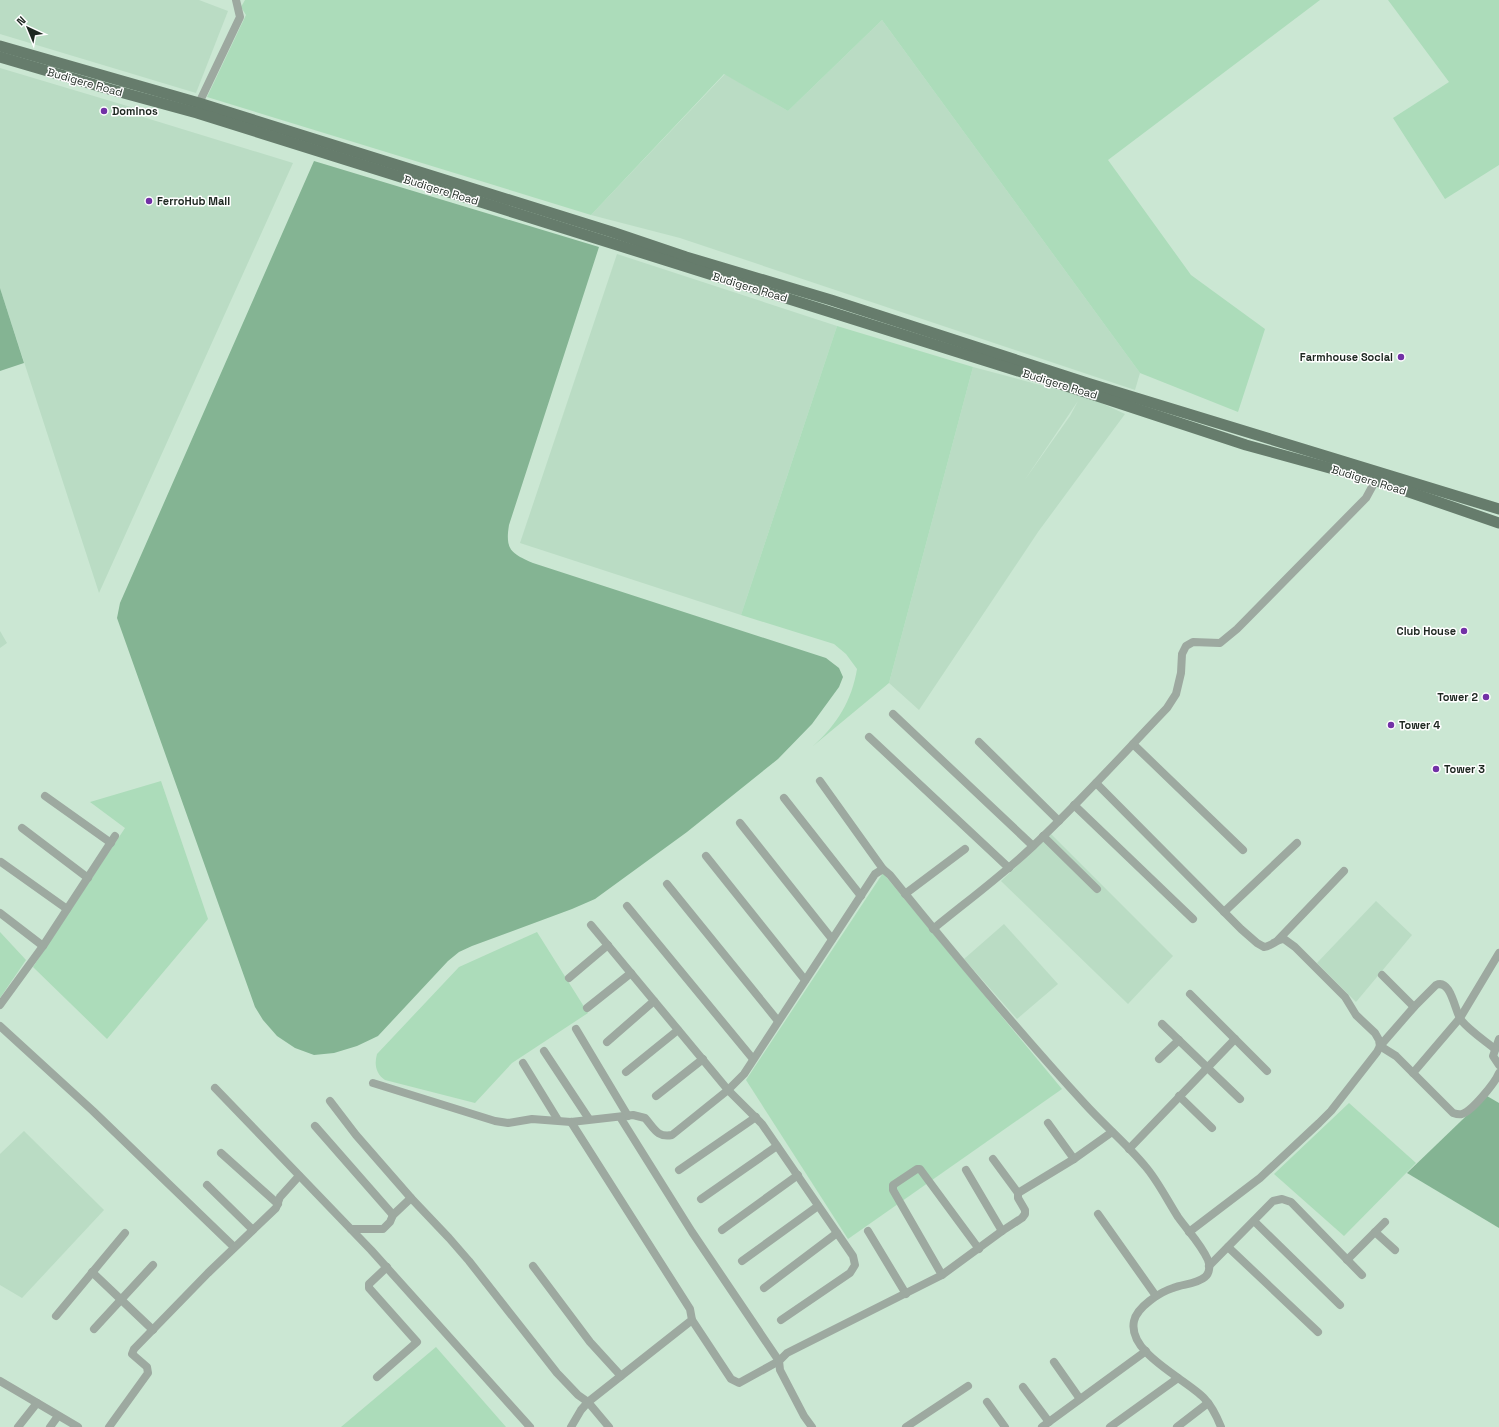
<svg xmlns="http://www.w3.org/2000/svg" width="1499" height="1427" viewBox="0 0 1499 1427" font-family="'Space Grotesk',sans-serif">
<rect width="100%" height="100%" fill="#cbe7d3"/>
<g fill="#badcc4" fill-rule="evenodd">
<polygon points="0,0 199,0 228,11 196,93 0,34"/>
<polygon points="882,20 1140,373 1135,390 680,238 591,215 725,74 788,111"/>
<polygon points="0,68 134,108 143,117 293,163 99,593 0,288"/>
<polygon points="617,254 837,326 741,615 520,543"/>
<path d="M973,367L1081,396L1082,394L1125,414L1038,532L919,710L889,683ZM1078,401L1070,416L1024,481Z"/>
<polygon points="0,631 7,643 0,648"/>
<polygon points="1051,834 1173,956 1128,1004 1001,881"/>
<polygon points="1376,901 1412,935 1356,1002 1317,963"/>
<polygon points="1004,924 1058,984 1017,1019 964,959"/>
<polygon points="24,1131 104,1210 22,1298 0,1285 0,1154"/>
</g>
<g fill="#acdcba">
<polygon points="245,0 1320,0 1108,160 1191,275 1265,329 1238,412 1140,373 882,20 788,111 724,74 591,215 207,97 246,15 241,7"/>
<polygon points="1388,0 1499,0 1499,165 1445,199 1393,118 1449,82"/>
<path d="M837,326L973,367L889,683L813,746C837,725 852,700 857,669L846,654L834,644L741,615Z"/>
<polygon points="161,781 208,919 107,1039 33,967 125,828 90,802"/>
<polygon points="883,873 1062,1089 848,1239 746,1080"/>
<polygon points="0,932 26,960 0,998"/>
<path d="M537,932L588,1013L512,1063L475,1103L385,1080C376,1074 374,1065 377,1054L459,967Z"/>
<polygon points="1349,1103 1416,1163 1344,1236 1274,1174"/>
<polygon points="436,1347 506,1427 341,1427"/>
</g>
<g fill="#84b493">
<path d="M314,161L599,247L509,525C505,550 511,553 533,563L826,658L839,668L843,677L839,687L812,724L778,759L687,832L595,899L572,909L472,946L459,952L448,961L378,1036L357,1046L334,1053L314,1055L295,1048L277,1036L263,1020L255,1007L117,618L120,603Z"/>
<polygon points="0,288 24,363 0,371"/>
<polygon points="1487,1096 1499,1103 1499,1228 1407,1173"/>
</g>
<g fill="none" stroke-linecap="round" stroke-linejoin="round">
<g stroke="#9da9a0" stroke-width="8">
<polyline points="199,103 240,17 236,0"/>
<polyline points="893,714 1033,846"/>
<polyline points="869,737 1009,868"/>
<polyline points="979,742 1059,821"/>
<polyline points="1133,744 1243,850"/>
<polyline points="820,781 883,869"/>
<path d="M1096,783L1241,929L1257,943L1264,947C1272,946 1277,939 1284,939L1295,947L1345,997L1356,1015L1375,1033L1379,1040L1380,1046"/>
<polyline points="45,796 111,843"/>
<polyline points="784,798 861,896"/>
<polyline points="1074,805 1193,919"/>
<polyline points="740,823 832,939"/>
<polyline points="22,828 88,878"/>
<polyline points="1043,836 1097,889"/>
<polyline points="706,856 805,980"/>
<polyline points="1,862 67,909"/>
<polyline points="667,884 778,1021"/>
<polyline points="905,894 965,849"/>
<polyline points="627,906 753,1059"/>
<polyline points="1224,912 1297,843"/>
<polyline points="0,913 43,946"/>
<polyline points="591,925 728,1090 762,1124 853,1256 855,1265 850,1273 781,1320"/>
<path d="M933,929C966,902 1000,877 1031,848C1079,803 1122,755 1167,708L1176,694L1181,673L1182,654L1186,646L1193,642L1220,643L1237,629L1366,498L1378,476"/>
<polyline points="1278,940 1344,871"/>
<polyline points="1382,975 1414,1007"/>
<polyline points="569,978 608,945"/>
<polyline points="1190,994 1267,1071"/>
<polyline points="0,1005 43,946 115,836"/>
<polyline points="587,1008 631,973"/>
<polyline points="1162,1024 1240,1099"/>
<polyline points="0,1026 93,1111 234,1247"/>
<polyline points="576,1029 628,1116"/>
<polyline points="1499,1039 1493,1056 1499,1065"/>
<polyline points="607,1042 654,1001"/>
<path d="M1380,1046L1396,1056L1453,1113C1456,1114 1459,1115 1462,1114C1472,1111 1495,1083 1499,1073"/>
<polyline points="544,1051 589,1119"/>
<polyline points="1159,1059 1179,1040"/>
<polyline points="523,1063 558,1120"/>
<polyline points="626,1072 678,1030"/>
<polyline points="1413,1073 1460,1018 1499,953"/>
<path d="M373,1083L495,1121L508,1123L532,1119L571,1122L633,1115L645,1118C654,1128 657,1138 672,1135L728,1090L744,1074L875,874L883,869L890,875C953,953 1017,1030 1085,1104C1104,1125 1127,1144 1145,1166C1158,1181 1167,1200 1178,1217C1188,1231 1201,1244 1208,1260C1210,1265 1210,1273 1205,1277C1197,1284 1183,1284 1173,1288C1160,1292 1137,1307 1134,1321C1127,1353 1186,1379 1204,1398C1212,1406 1217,1417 1221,1427"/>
<polyline points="215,1088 371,1250 530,1427"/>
<polyline points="656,1096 703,1059"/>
<polyline points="1179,1096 1212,1128"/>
<polyline points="330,1101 356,1135 411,1198 449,1238 469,1261 557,1373 578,1395 588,1402 609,1427"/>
<polyline points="620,1117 692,1232 779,1361 739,1383 731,1379 692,1320"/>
<polyline points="571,1122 690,1309 692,1320 588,1402 581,1410 571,1427"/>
<polyline points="1048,1123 1074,1159"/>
<polyline points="315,1126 393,1215"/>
<polyline points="1129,1149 1235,1039"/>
<polyline points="221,1153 278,1204"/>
<polyline points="993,1159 1018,1193"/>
<polyline points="679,1170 756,1117"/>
<polyline points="966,1170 1002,1231"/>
<polyline points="207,1185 253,1230"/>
<polyline points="701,1199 777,1146"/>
<polyline points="1098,1214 1156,1296"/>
<polyline points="1254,1221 1340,1305"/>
<polyline points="351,1229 383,1229 390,1222 393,1215 411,1198"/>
<polyline points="722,1230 798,1175"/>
<polyline points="868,1231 906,1294"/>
<path d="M1189,1232L1260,1178L1319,1123L1331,1111L1377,1052L1380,1046L1414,1007L1436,985C1451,978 1455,1012 1461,1020C1470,1031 1484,1040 1495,1049"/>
<polyline points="1375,1232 1395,1250"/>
<polyline points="1228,1247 1318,1332"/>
<polyline points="1347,1260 1385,1222"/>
<polyline points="742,1261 818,1206"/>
<polyline points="533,1266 590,1342 621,1376"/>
<polyline points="1209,1266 1273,1201 1282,1199 1291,1202 1362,1275"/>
<polyline points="92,1272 153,1330"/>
<polyline points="942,1275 893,1190 893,1185 917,1169 920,1169 979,1249"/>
<polyline points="764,1288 837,1233"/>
<polyline points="56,1316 125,1233"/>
<polyline points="94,1329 153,1265"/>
<polyline points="1054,1362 1080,1399"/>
<polyline points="377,1377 417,1342 369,1288 369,1284 387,1267"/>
<polyline points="0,1381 78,1427"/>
<polyline points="1023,1387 1049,1422"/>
<polyline points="987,1402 1005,1427"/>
<polyline points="18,1427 37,1403"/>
<polyline points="50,1427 58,1416"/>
<polyline points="109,1427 148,1373 147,1367 132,1354 134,1349 208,1273 276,1208 280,1197 299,1176"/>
<polyline points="812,1427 804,1416 780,1370 779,1361 787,1353 942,1275 1002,1231 1022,1218 1025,1214 1025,1210 1018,1198 1018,1193 1074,1159 1112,1132"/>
<polyline points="906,1427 968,1386"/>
<polyline points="1042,1427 1146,1351"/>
<polyline points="1110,1427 1178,1378"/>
<polyline points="1177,1427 1208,1403"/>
</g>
<g stroke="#667c6c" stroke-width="11">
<polyline points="0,46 199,103 612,232 686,257 831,300 1087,383 1499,509"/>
<polyline points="0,57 109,89 197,113 1085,392 1246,445 1377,481 1499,523"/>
</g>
</g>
<g fill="#7231a6" stroke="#fff" stroke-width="1.5">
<circle cx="104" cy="111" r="4"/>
<circle cx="149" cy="201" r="4"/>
<circle cx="1401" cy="357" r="4"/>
<circle cx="1464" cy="631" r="4"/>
<circle cx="1486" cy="697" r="4"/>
<circle cx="1391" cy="725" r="4"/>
<circle cx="1436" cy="769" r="4"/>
</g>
<g text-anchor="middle" stroke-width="3" stroke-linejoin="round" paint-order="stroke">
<g font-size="11" fill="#1d2720" stroke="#fff">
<text transform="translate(85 82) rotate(16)" y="4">Budigere Road</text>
<text transform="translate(441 190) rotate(17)" y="4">Budigere Road</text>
<text transform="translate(750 287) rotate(17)" y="4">Budigere Road</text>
<text transform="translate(1060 384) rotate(17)" y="4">Budigere Road</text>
<text transform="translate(1369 480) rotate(17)" y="4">Budigere Road</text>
</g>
<g font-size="11" font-weight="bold" fill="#1d2720" stroke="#fff" text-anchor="start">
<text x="112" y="115">Dominos</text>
<text x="157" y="205">FerroHub Mall</text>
<text x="1393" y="361" text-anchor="end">Farmhouse Social</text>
<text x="1456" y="635" text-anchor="end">Club House</text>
<text x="1478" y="701" text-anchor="end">Tower 2</text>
<text x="1399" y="729">Tower 4</text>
<text x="1444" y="773">Tower 3</text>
</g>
</g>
<g transform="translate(28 28) rotate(316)" stroke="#ffffff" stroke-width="3" paint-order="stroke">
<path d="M0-3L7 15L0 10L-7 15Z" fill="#1d2720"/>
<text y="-6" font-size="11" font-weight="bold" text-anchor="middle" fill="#1d2720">N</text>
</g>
</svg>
